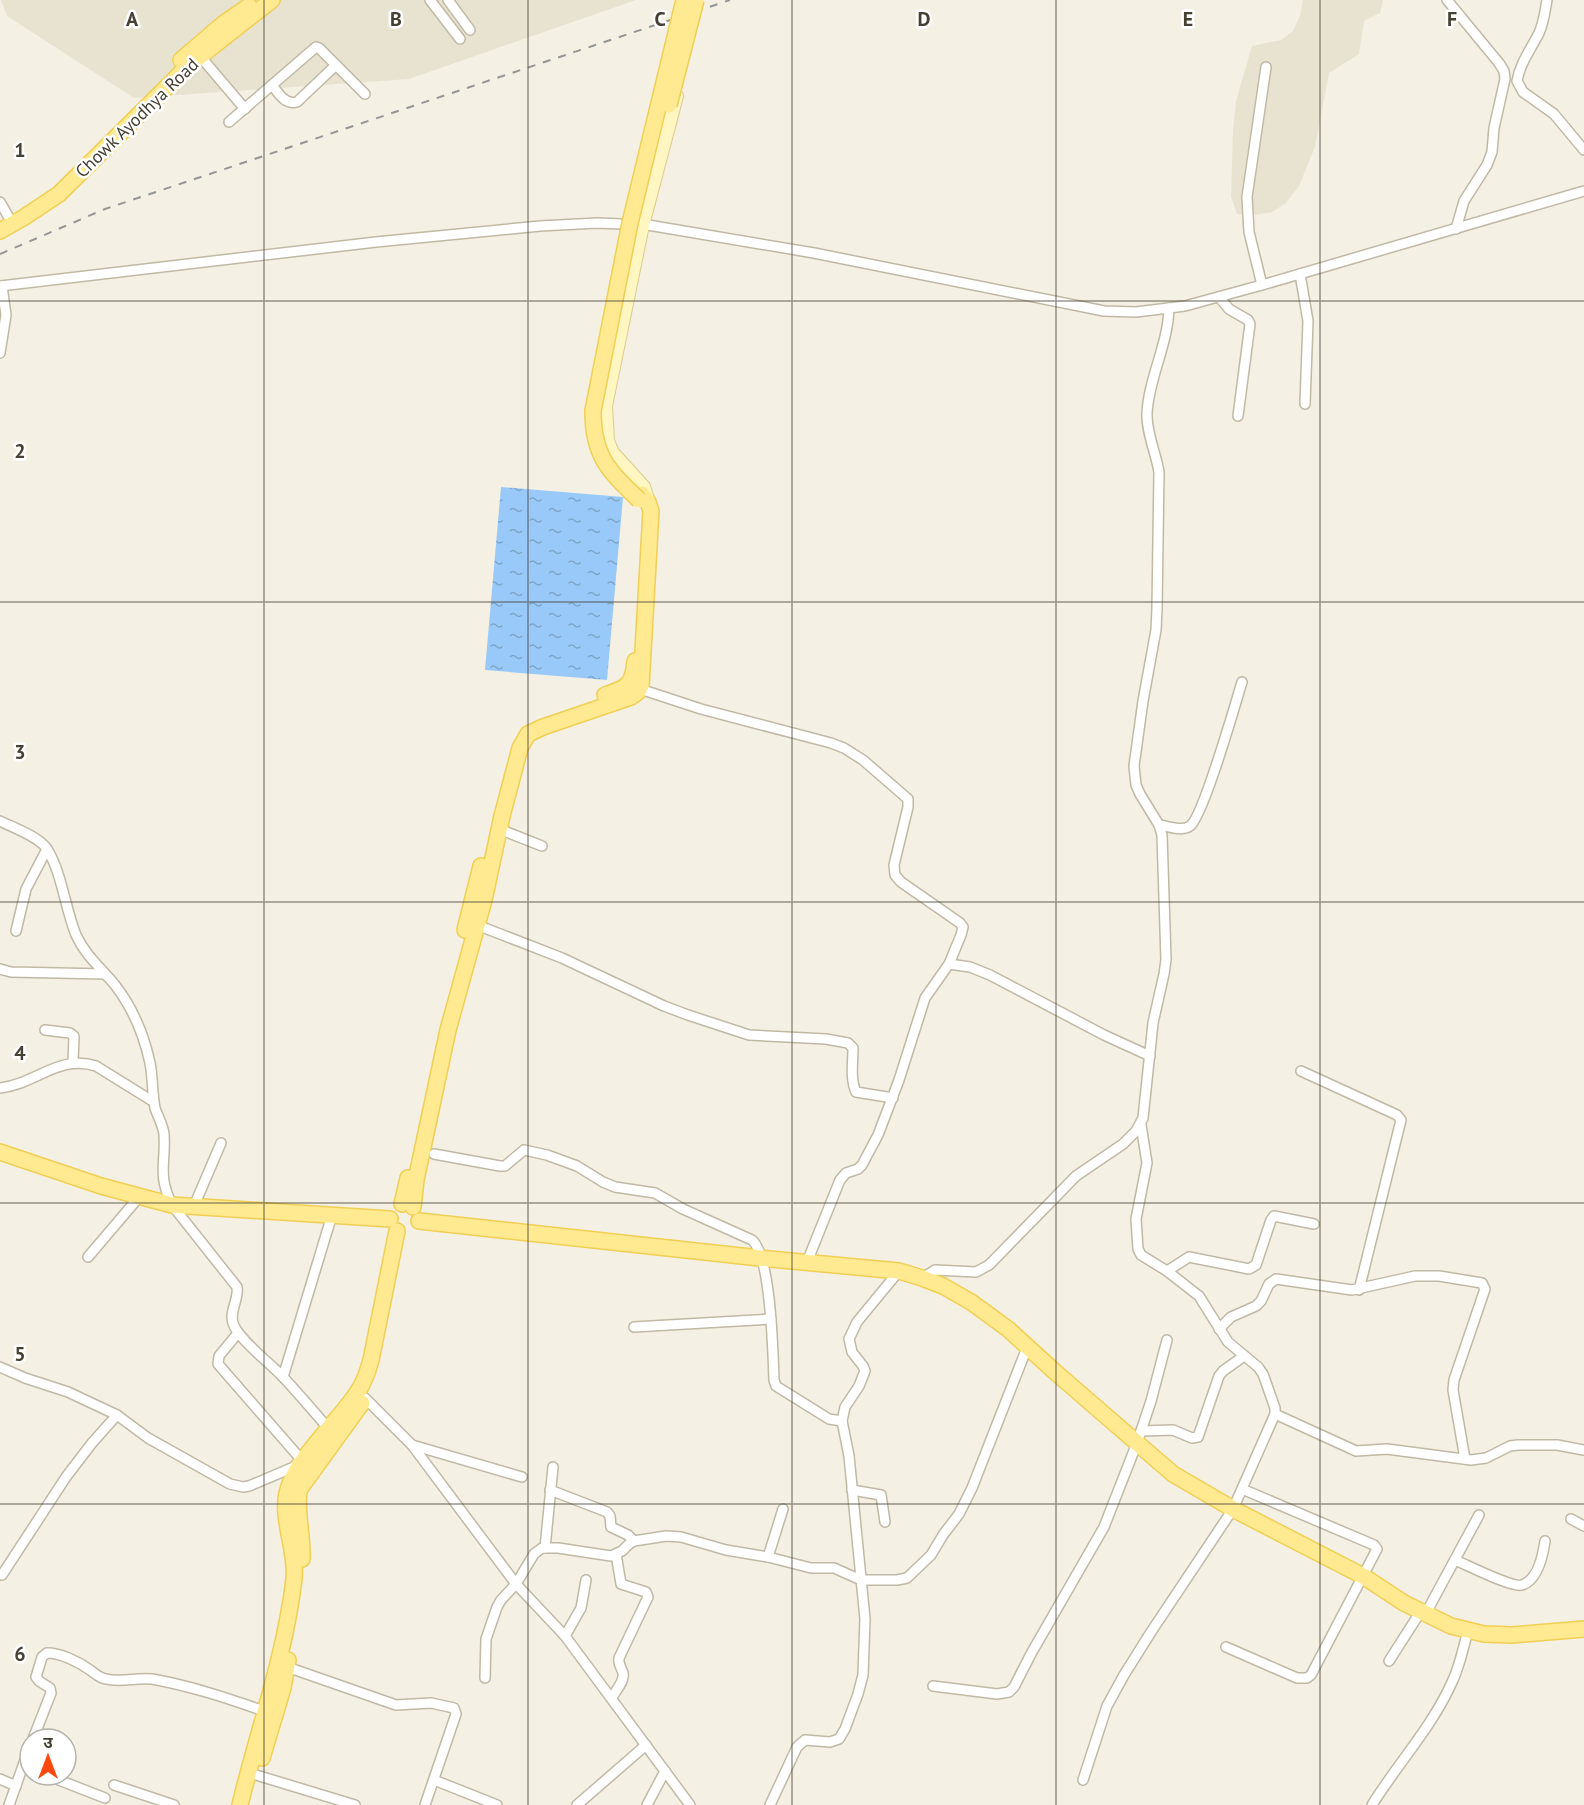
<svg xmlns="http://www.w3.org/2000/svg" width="1584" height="1805" viewBox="0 0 1584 1805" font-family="'PT Sans','Noto Sans Devanagari',sans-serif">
<defs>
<pattern id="water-ripples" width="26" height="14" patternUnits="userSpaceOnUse" patternTransform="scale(1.5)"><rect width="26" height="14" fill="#98c9f8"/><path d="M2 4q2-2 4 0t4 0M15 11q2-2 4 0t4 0" fill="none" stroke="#7ea5c9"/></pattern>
</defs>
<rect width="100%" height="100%" fill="#f4f0e3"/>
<g fill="#e8e3d1">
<polygon points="1,0 636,0 409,79 134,98 7,16"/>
<polygon points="1303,0 1383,0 1380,13 1364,21 1359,54 1329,73 1315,147 1299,186 1286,203 1272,212 1250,216 1237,214 1231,197 1233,130 1236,101 1252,46 1281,40 1293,31 1300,16"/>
</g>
<polygon fill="url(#water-ripples)" points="501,487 623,497 607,680 485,670"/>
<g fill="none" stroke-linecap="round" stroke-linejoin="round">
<g stroke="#c0b9a5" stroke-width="12">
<g id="street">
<polyline points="430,0 460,39"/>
<polyline points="448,0 470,30"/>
<polyline points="1447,0 1499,63 1504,71 1505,79 1494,128 1492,152 1487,165 1464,201 1456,229"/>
<path d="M1547,0C1545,11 1544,22 1539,33C1531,49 1520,63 1517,81L1523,92L1554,114L1584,150"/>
<polyline points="200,56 245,109"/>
<path d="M272,85C279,94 285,105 297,102L336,65"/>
<polyline points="229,122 316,47 319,48 365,94"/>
<polyline points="0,202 8,216"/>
<polyline points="1300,274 1308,321 1305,404"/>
<polyline points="1262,285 1249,232 1247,197 1266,67"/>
<polyline points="0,286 376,242 540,226 597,223 648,225 814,253 1104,311 1136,312 1185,306 1262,285 1584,191"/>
<polyline points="1219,297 1229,309 1248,320 1250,324 1238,416"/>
<polyline points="0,353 6,315 2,286"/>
<polyline points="640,689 701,709 831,743 844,748 863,760 908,799 908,807 894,865 895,875 901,882 960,923 963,927 961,935 949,964 925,998 899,1080 878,1135 862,1165 858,1169 846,1173 840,1180 807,1262"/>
<path d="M0,821C12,827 40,837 47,849C62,873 65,908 76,935C85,955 101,968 115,985C132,1007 144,1035 150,1063C153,1078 152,1093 155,1108C158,1117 163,1125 164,1134C166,1164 157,1174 172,1205L237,1287C239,1300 229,1311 233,1323C237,1338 271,1364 283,1377C299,1394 314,1412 329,1429"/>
<path d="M1159,825C1168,826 1182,832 1190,826C1203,817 1235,705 1242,682"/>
<polyline points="499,829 542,846"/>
<path d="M477,925L562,958L664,1006L688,1015L749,1035L826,1039L848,1043L853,1048C853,1062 850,1079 856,1092L893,1098"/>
<polyline points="16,931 26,889 47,849"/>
<polyline points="949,964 970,967 990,975 1104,1035 1150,1056"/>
<polyline points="0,969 11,972 105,974"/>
<polyline points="45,1030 70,1033 74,1036 73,1062"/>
<polyline points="1301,1071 1397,1115 1401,1120 1359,1290"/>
<path d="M0,1088C36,1084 59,1054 96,1066L154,1102"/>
<path d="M434,1154L500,1166H505L524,1150L547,1155L577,1166L603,1182L615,1187L655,1193L683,1209L752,1240C771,1256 773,1353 774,1380L776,1386L829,1419L842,1421"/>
<polyline points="194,1206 221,1143"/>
<polyline points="88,1257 139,1197"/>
<polyline points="1167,1271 1189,1257 1249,1269 1256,1265 1271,1220 1274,1216 1314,1224"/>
<path d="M922,1278L935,1270L976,1272L989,1265L1076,1176L1123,1144L1136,1131L1143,1118L1153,1023L1164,974L1166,960L1162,835L1159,825L1140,794L1136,785L1134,766L1143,701L1156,630L1157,609L1159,472C1156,453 1146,432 1147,413C1149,377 1168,345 1169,308"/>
<polyline points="634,1327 771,1319"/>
<polyline points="1219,1329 1231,1317 1256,1306 1261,1301 1269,1284 1276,1279 1352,1290 1415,1276 1439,1276 1482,1283 1485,1289 1454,1380 1453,1390 1465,1459"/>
<polyline points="0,1367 25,1378 68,1392 117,1415 148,1438 230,1484 243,1487 249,1486 294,1467 300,1460 299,1457 218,1364 219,1356 238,1333"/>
<polyline points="283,1377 332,1215"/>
<polyline points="365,1398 412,1445 516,1584 565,1636 690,1805"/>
<polyline points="1275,1414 1356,1451 1387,1449 1471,1460 1486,1458 1510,1446 1518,1445 1557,1445 1584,1450"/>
<polyline points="1141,1431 1173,1430 1192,1438 1198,1437 1219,1376 1223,1371 1244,1356"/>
<polyline points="412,1445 522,1477"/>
<polyline points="550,1490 607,1512 610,1516 611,1527 628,1535 634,1541"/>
<polyline points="852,1490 881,1495 885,1522"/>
<polyline points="1571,1519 1584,1526"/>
<polyline points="545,1548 553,1467"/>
<polyline points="768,1557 783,1509"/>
<path d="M1455,1560C1467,1565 1512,1588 1522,1585C1538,1580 1543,1555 1545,1541"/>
<polyline points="2,1575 66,1477 92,1443 117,1415"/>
<polyline points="1426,1613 1479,1515"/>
<polyline points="565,1636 581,1608 586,1580"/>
<polyline points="1226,1647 1297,1678 1307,1678 1311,1675 1377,1549 1374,1545 1242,1489"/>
<polyline points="1389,1661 1421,1611"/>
<polyline points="287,1667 396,1705 431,1703 454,1708 456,1714 425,1805"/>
<polyline points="485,1678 486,1639 497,1607 501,1600 516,1584 534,1554 542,1548 558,1548 611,1556 622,1551 629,1544 634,1541 666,1536 681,1537 726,1550 768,1557 811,1568 834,1568 861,1580 897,1580 907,1578 931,1555 943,1535 959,1514 972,1488 1028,1345"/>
<polyline points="933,1686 997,1694 1009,1692 1014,1687 1032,1652 1104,1527 1137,1443 1151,1401 1167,1340"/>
<path d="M612,1698C615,1691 625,1681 623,1673C621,1666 618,1665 619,1658L648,1597L646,1592L621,1584L616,1554"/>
<path d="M33,1739L51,1693L50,1688L39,1681L36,1677L42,1657L47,1653C61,1653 79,1662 90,1670C96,1674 99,1678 106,1679C121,1683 137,1677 152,1679C191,1686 227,1698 264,1711"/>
<polyline points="46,1775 105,1798"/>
<polyline points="256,1775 355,1805"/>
<polyline points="0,1779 16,1786"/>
<polyline points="434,1780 497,1805"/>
<polyline points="1083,1780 1107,1706 1124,1675 1151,1632 1233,1509 1275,1414 1275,1408 1263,1374 1258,1367 1228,1342 1199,1296 1167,1271 1141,1255 1138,1249 1136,1219 1147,1163 1141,1125"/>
<polyline points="114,1785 174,1805"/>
<polyline points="9,1805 30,1746"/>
<polyline points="577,1805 646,1745"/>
<polyline points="647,1805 665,1771"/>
<polyline points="770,1805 797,1747 805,1740 830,1742 839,1739 845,1729 858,1694 863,1675 865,1619 849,1456 842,1421 845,1407 859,1386 865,1371 863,1366 852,1352 849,1339 857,1322 899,1271"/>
<path d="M1372,1805C1398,1763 1433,1726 1453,1680C1460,1665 1463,1648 1468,1631"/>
</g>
</g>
<g stroke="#d9cc8d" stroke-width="16">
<polyline id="secondary" points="648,502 643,487 612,453 607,441 605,406 642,225 676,96"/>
</g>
<g stroke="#f1cf54" stroke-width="18">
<g id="primary">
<polyline points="181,60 223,24 249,6"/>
<polyline points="0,231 23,218 59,194 189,65 272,0"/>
<path d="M605,695C627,688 633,685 635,661"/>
<polyline points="465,930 481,866"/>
<polyline points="0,1152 101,1186 172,1205 390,1219"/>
<polyline points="402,1204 408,1178"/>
<polyline points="413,1207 416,1180 448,1030 484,900 502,816 520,748 528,734 543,727 631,697 638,692 641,686 651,511 648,502 642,494"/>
<polyline points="419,1221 760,1258 899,1271 922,1278 943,1286 971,1302 1008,1329 1054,1371 1173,1474 1233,1509 1363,1576 1404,1603 1451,1626 1484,1634 1512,1635 1584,1629"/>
<path d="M302,1559C303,1536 296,1514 299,1490L362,1403"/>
<polyline points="262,1758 283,1688 288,1660"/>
<path d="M240,1805C258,1730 285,1656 294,1579C297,1551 281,1520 287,1493C295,1459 337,1423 357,1393C364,1383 368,1371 371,1360L397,1231"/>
</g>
</g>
<use href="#street" stroke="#fff" stroke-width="9"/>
<use href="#secondary" stroke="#fff6c2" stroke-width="14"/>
<use href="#primary" stroke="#ffe991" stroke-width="15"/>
<polyline stroke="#959595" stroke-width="2" stroke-dasharray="8 8" stroke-linecap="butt" points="0,254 105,209 730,0"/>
<g stroke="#f1cf54" stroke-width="18" stroke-linecap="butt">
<g id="primary-bridge">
<polyline points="669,105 696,0"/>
<path d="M639,500C608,470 593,456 593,411L630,223L684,0"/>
</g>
</g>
<use href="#primary-bridge" stroke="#ffe991" stroke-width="15"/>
</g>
<path fill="none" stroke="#464033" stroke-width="1.5" stroke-opacity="0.55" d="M264,0V1805M528,0V1805M792,0V1805M1056,0V1805M1320,0V1805M0,301H1584M0,602H1584M0,902H1584M0,1203H1584M0,1504H1584"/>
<g text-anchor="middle" stroke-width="5" stroke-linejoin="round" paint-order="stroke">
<g font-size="18" fill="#464033" stroke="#fff">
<text transform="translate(137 118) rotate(-44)" y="6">Chowk Ayodhya Road</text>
</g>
</g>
<g font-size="20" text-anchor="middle" font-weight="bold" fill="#464033" stroke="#fff" stroke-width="5" stroke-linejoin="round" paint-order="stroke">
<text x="132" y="26">A</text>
<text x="396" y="26">B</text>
<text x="660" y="26">C</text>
<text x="924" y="26">D</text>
<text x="1188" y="26">E</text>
<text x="1452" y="26">F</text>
<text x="20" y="157">1</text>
<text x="20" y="458">2</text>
<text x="20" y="759">3</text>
<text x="20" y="1060">4</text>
<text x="20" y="1361">5</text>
<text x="20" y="1661">6</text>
</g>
<g transform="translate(48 1757)"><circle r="28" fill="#ffffff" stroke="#b5b3ad" stroke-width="1.5"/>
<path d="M0-4.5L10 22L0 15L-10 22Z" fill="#ff480f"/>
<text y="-9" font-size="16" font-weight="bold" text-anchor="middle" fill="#464033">उ</text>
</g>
</svg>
